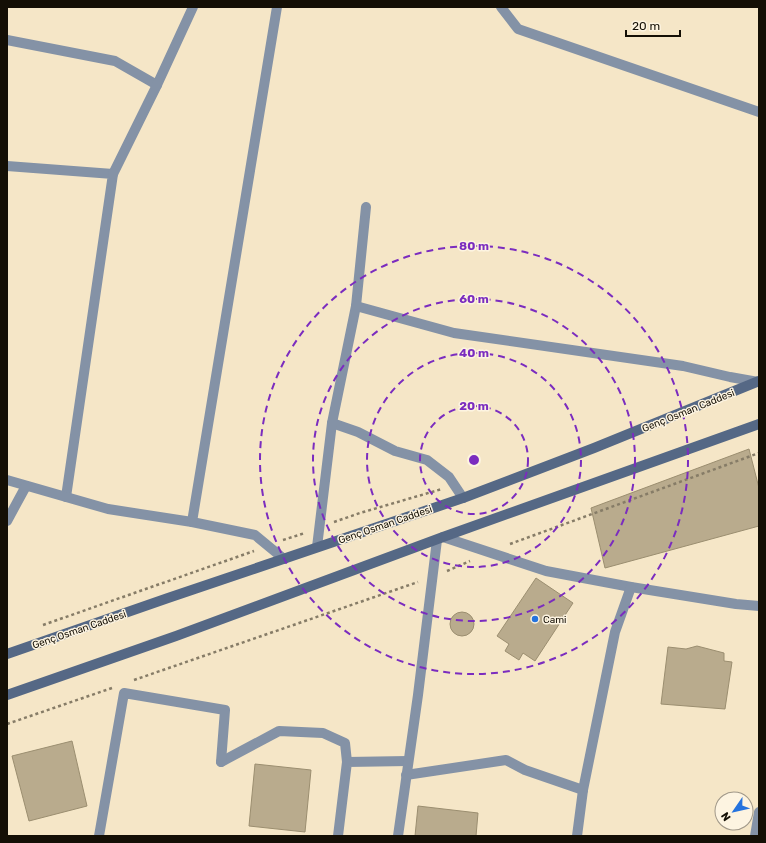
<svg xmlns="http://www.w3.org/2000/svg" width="766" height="843" viewBox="0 0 766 843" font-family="Rubik,sans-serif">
<rect width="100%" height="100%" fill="#f5e6c7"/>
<g fill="#b9ab8d" stroke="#9b8e70">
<polygon points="749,449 759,488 759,526 605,568 591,508"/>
<polygon points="536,578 573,603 535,661 523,653 519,660 505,651 509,644 497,636"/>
<circle cx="462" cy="624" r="12"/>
<polygon points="697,646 724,653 724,661 732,662 725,709 661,704 668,647 686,649"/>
<polygon points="72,741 87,806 29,821 12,756"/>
<polygon points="255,764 311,770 305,832 249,826"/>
<polygon points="418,806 478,813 476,836 415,836"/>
</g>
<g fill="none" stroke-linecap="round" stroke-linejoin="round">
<g stroke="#867c67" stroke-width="2.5" stroke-dasharray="3 3" stroke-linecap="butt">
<polyline points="334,522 360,513 442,489"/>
<polyline points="283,540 305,533"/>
<polyline points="510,544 759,453"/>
<polyline points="447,571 470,561"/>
<polyline points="43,625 254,551"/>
<polyline points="134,680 418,582"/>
<polyline points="7,724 112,688"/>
</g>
<g stroke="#8492a6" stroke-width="10">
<polyline points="501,7 518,29 759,112"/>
<polyline points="7,40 115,61 157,85"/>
<polyline points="7,166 113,174 66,497"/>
<polyline points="113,174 157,85 193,7"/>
<polyline points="356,306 454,333 683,366 730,377 758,382"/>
<polyline points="332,423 358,432 395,451 427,460 449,477 463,498"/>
<polyline points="7,480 108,509 192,522 255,535 284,559"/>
<polyline points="7,521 26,486"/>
<polyline points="192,522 277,7"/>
<polyline points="443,537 546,571 631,587 736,604 759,606"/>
<polyline points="317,547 332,423 356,306 366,207"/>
<polyline points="221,762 279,731 323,733 345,743 347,762"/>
<polyline points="406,775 506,760 525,770 583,790"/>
<polyline points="99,836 124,693 225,710 221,762"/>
<polyline points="338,836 347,762 408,761"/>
<polyline points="398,836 418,695 437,540"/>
<polyline points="577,836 583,790 615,632 631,587"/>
<polyline points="755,836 759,812"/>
</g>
<g stroke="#556885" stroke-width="10">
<polyline points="7,654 168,598 463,498 594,448 759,381"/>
<polyline points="7,695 176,636 443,537 759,424"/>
</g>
</g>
<g fill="none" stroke="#7b2cbf" stroke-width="2" stroke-dasharray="7 5">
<circle cx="474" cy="460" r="54"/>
<circle cx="474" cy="460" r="107"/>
<circle cx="474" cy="460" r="161"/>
<circle cx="474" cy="460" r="214"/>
</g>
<circle fill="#2573de" stroke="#fdf4e1" stroke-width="1.5" cx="535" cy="619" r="4"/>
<g text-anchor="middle" stroke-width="3" stroke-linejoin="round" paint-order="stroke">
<g font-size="10" fill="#140f05" stroke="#fdf4e1">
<text transform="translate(688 410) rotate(-22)" y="4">Genç Osman Caddesi</text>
<text transform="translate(385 524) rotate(-19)" y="4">Genç Osman Caddesi</text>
<text transform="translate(79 629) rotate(-19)" y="4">Genç Osman Caddesi</text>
</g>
<g font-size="10" fill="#140f05" stroke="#fdf4e1" text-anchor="start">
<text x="543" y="623">Cami</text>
</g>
</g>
<circle cx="474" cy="460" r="6" fill="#7b2cbf" stroke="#fdf4e1" stroke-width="2"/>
<g font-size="12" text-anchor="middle" font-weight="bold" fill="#7b2cbf" stroke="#fdf4e1" stroke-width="3" stroke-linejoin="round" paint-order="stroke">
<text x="474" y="250">80 m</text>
<text x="474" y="303">60 m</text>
<text x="474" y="357">40 m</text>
<text x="474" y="410">20 m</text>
</g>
<rect width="766" height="843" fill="none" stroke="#140f05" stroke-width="16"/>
<g transform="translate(734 811) rotate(236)"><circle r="19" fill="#fdf4e1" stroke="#a09889"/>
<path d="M0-3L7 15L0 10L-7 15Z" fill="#2573de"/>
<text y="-6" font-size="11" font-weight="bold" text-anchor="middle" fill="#140f05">N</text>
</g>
<path d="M626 30v6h54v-6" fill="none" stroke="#140f05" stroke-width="2"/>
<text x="632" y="30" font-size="12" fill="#140f05" stroke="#fdf4e1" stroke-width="3" paint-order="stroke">20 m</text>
</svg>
